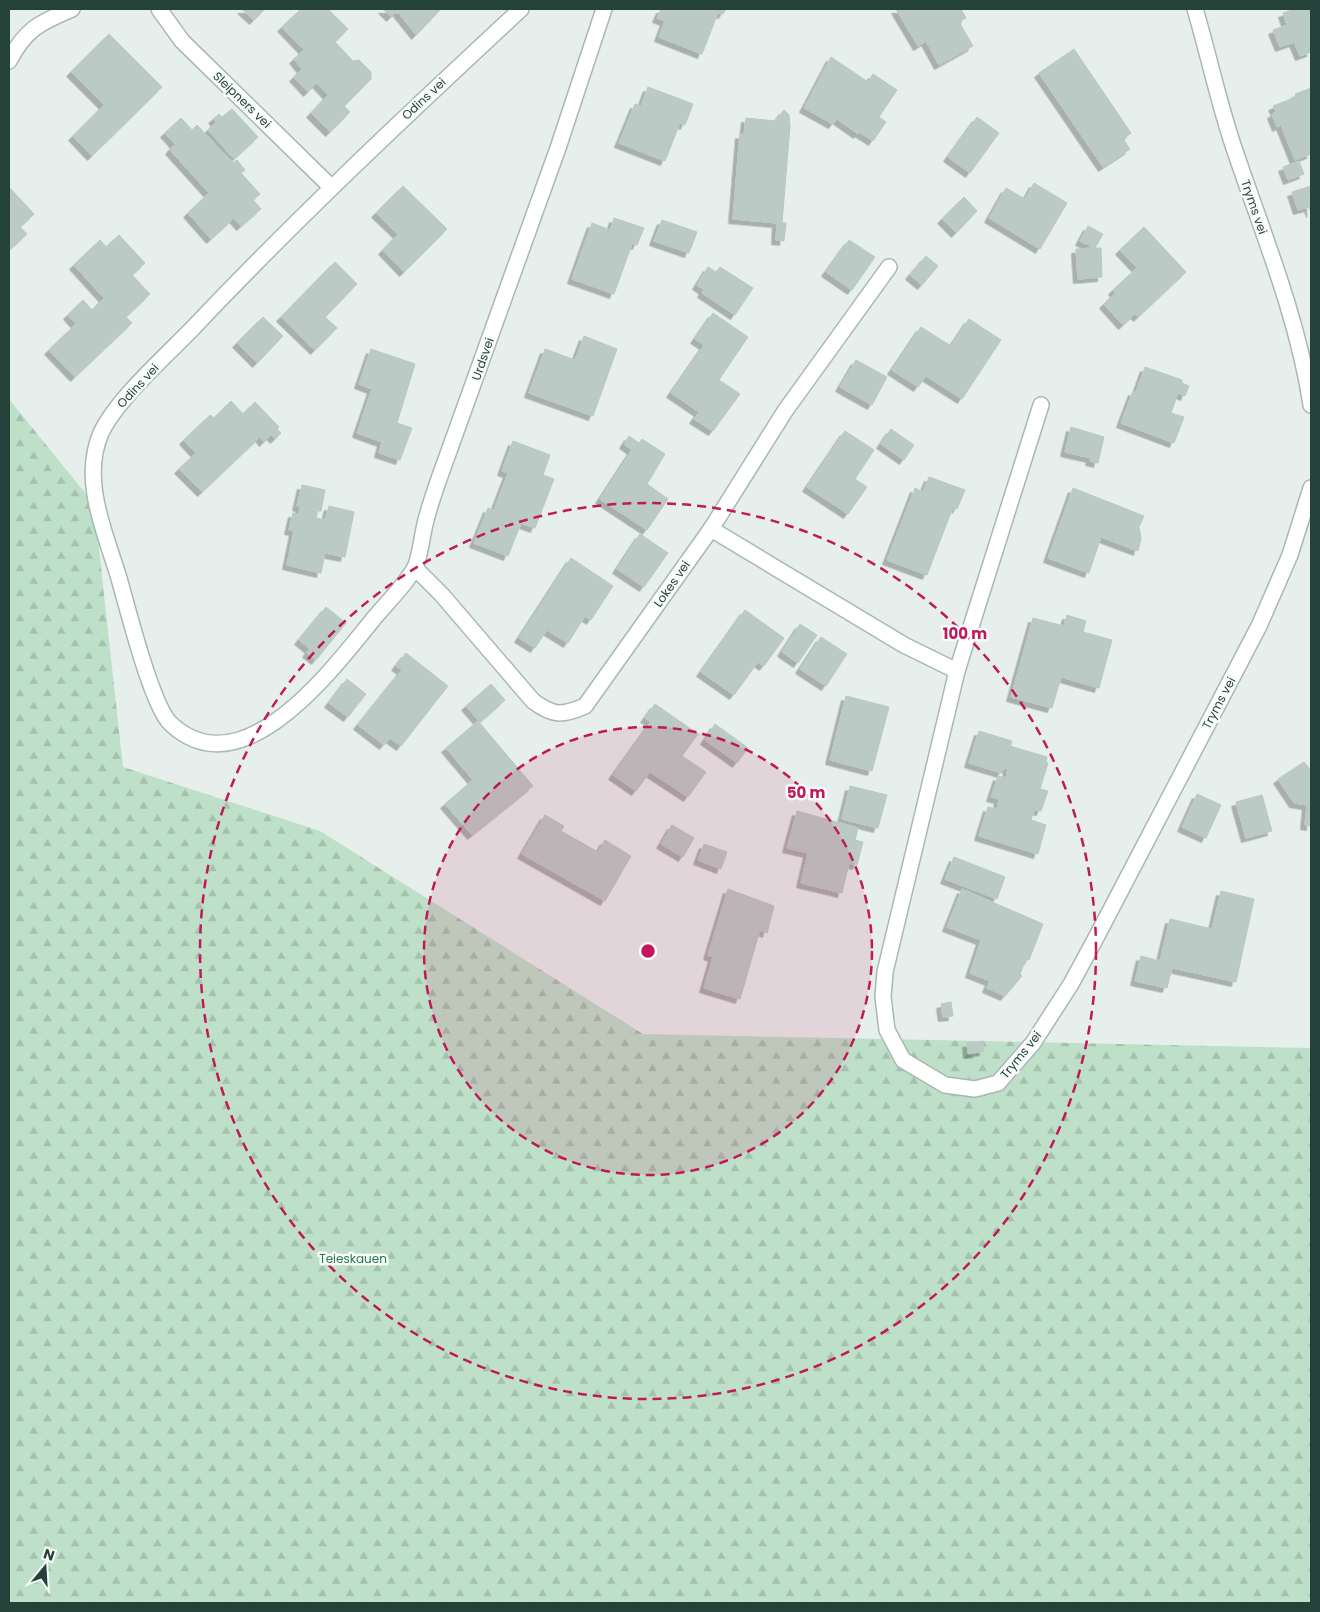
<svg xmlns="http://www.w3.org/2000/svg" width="1320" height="1612" viewBox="0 0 1320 1612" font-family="Poppins,sans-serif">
<defs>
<pattern id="forest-firs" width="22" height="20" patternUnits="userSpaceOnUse" patternTransform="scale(1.25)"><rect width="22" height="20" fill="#bfe0c8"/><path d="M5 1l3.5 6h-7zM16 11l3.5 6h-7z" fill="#a4c1ad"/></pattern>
<filter id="shadow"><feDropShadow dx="-4.5" dy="4.5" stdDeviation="0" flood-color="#0004"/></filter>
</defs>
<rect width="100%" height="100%" fill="#e6efeb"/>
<polygon fill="url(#forest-firs)" points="9,399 94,504 123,767 320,831 643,1034 1311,1048 1311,1603 9,1603"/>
<g fill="#bbcac4" stroke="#b8c9c2" filter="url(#shadow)">
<polygon points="242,9 265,9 254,20"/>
<polygon points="301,9 328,9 348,29 335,42 353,61 359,60 371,72 371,79 344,106 350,112 330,132 311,113 328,95 317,83 308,92 294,77 302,69 294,59 304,50 282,27"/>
<polygon points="383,9 441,9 416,35 397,11 391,17"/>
<polygon points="661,9 726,9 723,14 718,13 702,54 659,37 665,21 657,18"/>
<polygon points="896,9 961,9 966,18 959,22 973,46 939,65 926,41 918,46"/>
<polygon points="1295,9 1311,9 1311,52 1300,56 1294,42 1280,47 1273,30 1287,25 1283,13"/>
<polygon points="109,34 162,87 92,156 73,136 104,105 71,72"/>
<polygon points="1074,49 1131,133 1123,139 1130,149 1103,167 1039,73"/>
<polygon points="831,57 868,82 873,74 897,90 879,117 886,122 873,141 859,132 858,134 837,119 833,124 804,108"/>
<polygon points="648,87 693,104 685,125 680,123 665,161 619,143 635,104 641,106"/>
<polygon points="1311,88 1311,154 1295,160 1281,125 1277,127 1272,114 1276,112 1273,106 1296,97 1295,94"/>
<polygon points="232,109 258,137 234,159 208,130 216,122 213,119 219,114 222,117"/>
<polygon points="784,110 789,115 790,126 782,223 786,223 784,241 776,240 777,223 733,219 740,134 744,135 746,118 775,121"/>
<polygon points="977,117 999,133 970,173 948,157"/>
<polygon points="181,118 192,130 197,125 233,163 237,160 245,170 241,173 260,194 253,200 261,209 241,226 234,218 211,239 188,213 209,193 170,150 175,144 165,133"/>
<polygon points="1299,161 1304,174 1288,180 1283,167"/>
<polygon points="1034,183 1067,203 1040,249 989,218 1006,188 1025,199"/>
<polygon points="403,186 447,229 404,272 383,250 398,234 376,213"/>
<polygon points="1311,186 1311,213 1309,207 1298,210 1292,192"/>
<polygon points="9,187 34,214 20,227 27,234 9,250"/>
<polygon points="964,197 977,211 956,233 942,219"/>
<polygon points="614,218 644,228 637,245 632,244 614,294 572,279 592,223 610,230"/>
<polygon points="662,220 697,232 689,253 654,241"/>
<polygon points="1088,226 1103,234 1095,248 1080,241"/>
<polygon points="1144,227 1186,272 1138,317 1135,314 1123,325 1104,304 1115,293 1113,290 1137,268 1120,250"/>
<polygon points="119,235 145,263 132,275 150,294 126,317 132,323 75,377 49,350 76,324 68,315 83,300 92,310 104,298 74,265 100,240 106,247"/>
<polygon points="849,240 875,257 852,290 826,272"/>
<polygon points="1095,248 1101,248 1102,277 1078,279 1076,249"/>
<polygon points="926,256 938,266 922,285 910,275"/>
<polygon points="335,262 357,284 325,317 337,328 315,350 281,317"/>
<polygon points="708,267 716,272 720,267 753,288 735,315 702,293 704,290 697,285"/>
<polygon points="713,313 748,337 731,362 695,339"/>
<polygon points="263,317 283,336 257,363 237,343"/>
<polygon points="969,319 1001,340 962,399 926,376 918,387 892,370 921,327 951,346"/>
<polygon points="584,336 617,349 593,416 529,393 545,349 575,360"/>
<polygon points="705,344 731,362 719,380 740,394 713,431 694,419 699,412 671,393"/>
<polygon points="371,349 415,364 397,423 412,428 400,460 379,453 382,442 357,433 372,389 359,384"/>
<polygon points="856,360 887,377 872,405 840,387"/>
<polygon points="1145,367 1182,380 1182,383 1189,386 1185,396 1178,393 1171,413 1184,417 1174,443 1121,423 1133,391 1136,392"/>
<polygon points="231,401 243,414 255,402 279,427 277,429 281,433 275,439 271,435 264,442 260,437 202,492 179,469 196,453 184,440 210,415 214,418"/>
<polygon points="1071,427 1104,437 1098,463 1090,461 1091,458 1065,452"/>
<polygon points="891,429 914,445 904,460 881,444"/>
<polygon points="845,431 874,450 855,479 867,487 848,514 807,487"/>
<polygon points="629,436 639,443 642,439 665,454 647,484 668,499 647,530 600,499 632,450 624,444"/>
<polygon points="513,441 550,455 543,475 554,479 535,528 521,523 508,556 474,543 488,508 494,510 508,473 502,471"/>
<polygon points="929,477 965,490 957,509 953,507 927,575 887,560 915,488 923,492"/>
<polygon points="302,485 325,490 321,511 317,511 316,518 325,520 329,506 354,512 345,557 325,553 321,573 287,565 294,531 289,530 293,513 299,514 300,507 297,506"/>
<polygon points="1073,488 1144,516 1139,527 1141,539 1138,551 1101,537 1089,573 1048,558"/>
<polygon points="640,534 668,553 644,587 617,569"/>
<polygon points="571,558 613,586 591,620 585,616 568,643 547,630 535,648 519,638"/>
<polygon points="326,607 346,623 316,660 307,653 310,649 299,640"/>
<polygon points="745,610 784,638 764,666 758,662 734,695 701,672"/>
<polygon points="1067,615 1086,621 1083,632 1112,640 1099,688 1061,677 1052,708 1011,697 1033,618 1064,626"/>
<polygon points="800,624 817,635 798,663 782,652"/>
<polygon points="821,637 847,654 826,686 800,669"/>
<polygon points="406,653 448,686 401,746 390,738 384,745 358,725 402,670 396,666"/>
<polygon points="347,679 366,694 348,717 329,703"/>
<polygon points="491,684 505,700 480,722 466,706"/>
<polygon points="846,696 889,707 872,771 830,760"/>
<polygon points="655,704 698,734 682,756 706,772 688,797 650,772 636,791 613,775 651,722 645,718"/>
<polygon points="478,721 533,786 472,835 445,804 473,780 446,748"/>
<polygon points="715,724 748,748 737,763 705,740"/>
<polygon points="979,731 1012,741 1002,773 969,763"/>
<polygon points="1010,746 1047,757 1046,762 1048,763 1040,789 1048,791 1041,811 1034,810 1031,820 1046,825 1038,854 979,836 988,807 997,809 999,799 991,797 998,776 1006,778 1008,769 1004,768"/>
<polygon points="1304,762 1311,771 1311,826 1305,825 1307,805 1294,803 1278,779"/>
<polygon points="850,786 887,795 878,828 842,819"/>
<polygon points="1197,794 1221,805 1206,838 1182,827"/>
<polygon points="1262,795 1272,831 1246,838 1236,802"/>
<polygon points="797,811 858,828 855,840 863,842 857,865 849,863 842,893 801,883 808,853 787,848"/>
<polygon points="545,815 564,826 561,831 598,852 605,840 631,856 605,901 522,854"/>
<polygon points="672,825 694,838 683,857 661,844"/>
<polygon points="704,844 727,852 721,869 698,860"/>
<polygon points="954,857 1005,877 997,899 945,879"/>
<polygon points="728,889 774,906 767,933 760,930 740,999 704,988 713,957 708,955"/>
<polygon points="962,889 1043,924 1029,960 1026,959 1020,974 1022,976 1005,996 987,988 990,981 970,973 981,940 947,927"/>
<polygon points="1221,891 1254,899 1236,982 1159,965 1170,919 1212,929"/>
<polygon points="1141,956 1160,961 1159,965 1172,968 1167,988 1135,981"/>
<polygon points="951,1002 953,1016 943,1017 941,1004"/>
<polygon points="983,1041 984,1051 968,1054 967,1043"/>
</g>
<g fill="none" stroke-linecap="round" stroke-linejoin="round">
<g stroke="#a8b8b2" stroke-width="18">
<polyline id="lane" points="711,529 904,645 957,671"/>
</g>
<g stroke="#a8b8b2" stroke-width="18">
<g id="street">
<polyline points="159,9 182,41 331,187"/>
<path d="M521,9C409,113 298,217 193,328C166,356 116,400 101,433C81,479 104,530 118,575C127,605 151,705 171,724C242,790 331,671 371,622C382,608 410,580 416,565C421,551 422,535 426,520C430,505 435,490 440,476L558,148L604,9"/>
<path d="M1195,9C1209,56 1219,105 1235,151C1263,234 1298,318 1311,405"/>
<path d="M9,61C26,28 40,23 72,9"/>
<polyline points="1041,405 957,671 885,972 883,997 887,1030 903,1060 945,1085 975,1089 998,1083 1033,1043 1071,984 1098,934 1259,626 1290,555 1311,488"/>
<path d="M415,568L442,595L533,701C553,716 562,716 585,706L711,529L785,411L889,267"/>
</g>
</g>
<use href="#lane" stroke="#fff" stroke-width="15"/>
<use href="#street" stroke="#fff" stroke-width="15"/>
</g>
<circle cx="648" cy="951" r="224" fill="#c2185b" fill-opacity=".12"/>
<g fill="none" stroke="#c2185b" stroke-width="2.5" stroke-dasharray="9 6">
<circle cx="648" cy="951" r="224"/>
<circle cx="648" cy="951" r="448"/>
</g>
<g text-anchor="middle" stroke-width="5" stroke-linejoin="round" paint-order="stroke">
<g font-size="12" fill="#24423a" stroke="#f7fbf9">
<text transform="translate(424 99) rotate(-43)" y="4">Odins vei</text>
<text transform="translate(242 100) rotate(44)" y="4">Sleipners vei</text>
<text transform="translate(1254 207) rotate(71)" y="4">Tryms vei</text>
<text transform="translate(483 359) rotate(-71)" y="4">Urdsvei</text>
<text transform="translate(138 386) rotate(-47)" y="4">Odins vei</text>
<text transform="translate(672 584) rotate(-55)" y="4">Lokes vei</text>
<text transform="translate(1219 703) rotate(-62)" y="4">Tryms vei</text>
<text transform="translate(1021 1055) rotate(-51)" y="4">Tryms vei</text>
</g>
<g font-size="12" fill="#2d7a4b" stroke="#f7fbf9">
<text x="353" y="1263">Teieskauen</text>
</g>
</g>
<circle cx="648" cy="951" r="8" fill="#c2185b" stroke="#f7fbf9" stroke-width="2.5"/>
<g font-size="15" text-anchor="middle" font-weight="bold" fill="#c2185b" stroke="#f7fbf9" stroke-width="5" stroke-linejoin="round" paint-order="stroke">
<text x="965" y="639">100 m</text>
<text x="806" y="798">50 m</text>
</g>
<rect width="1320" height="1612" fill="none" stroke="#24423a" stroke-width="20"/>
<g transform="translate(45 1567) rotate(18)" stroke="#f7fbf9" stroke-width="4" paint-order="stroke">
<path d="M0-4L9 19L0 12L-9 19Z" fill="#24423a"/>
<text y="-8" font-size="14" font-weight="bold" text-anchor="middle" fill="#24423a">N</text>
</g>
</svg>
